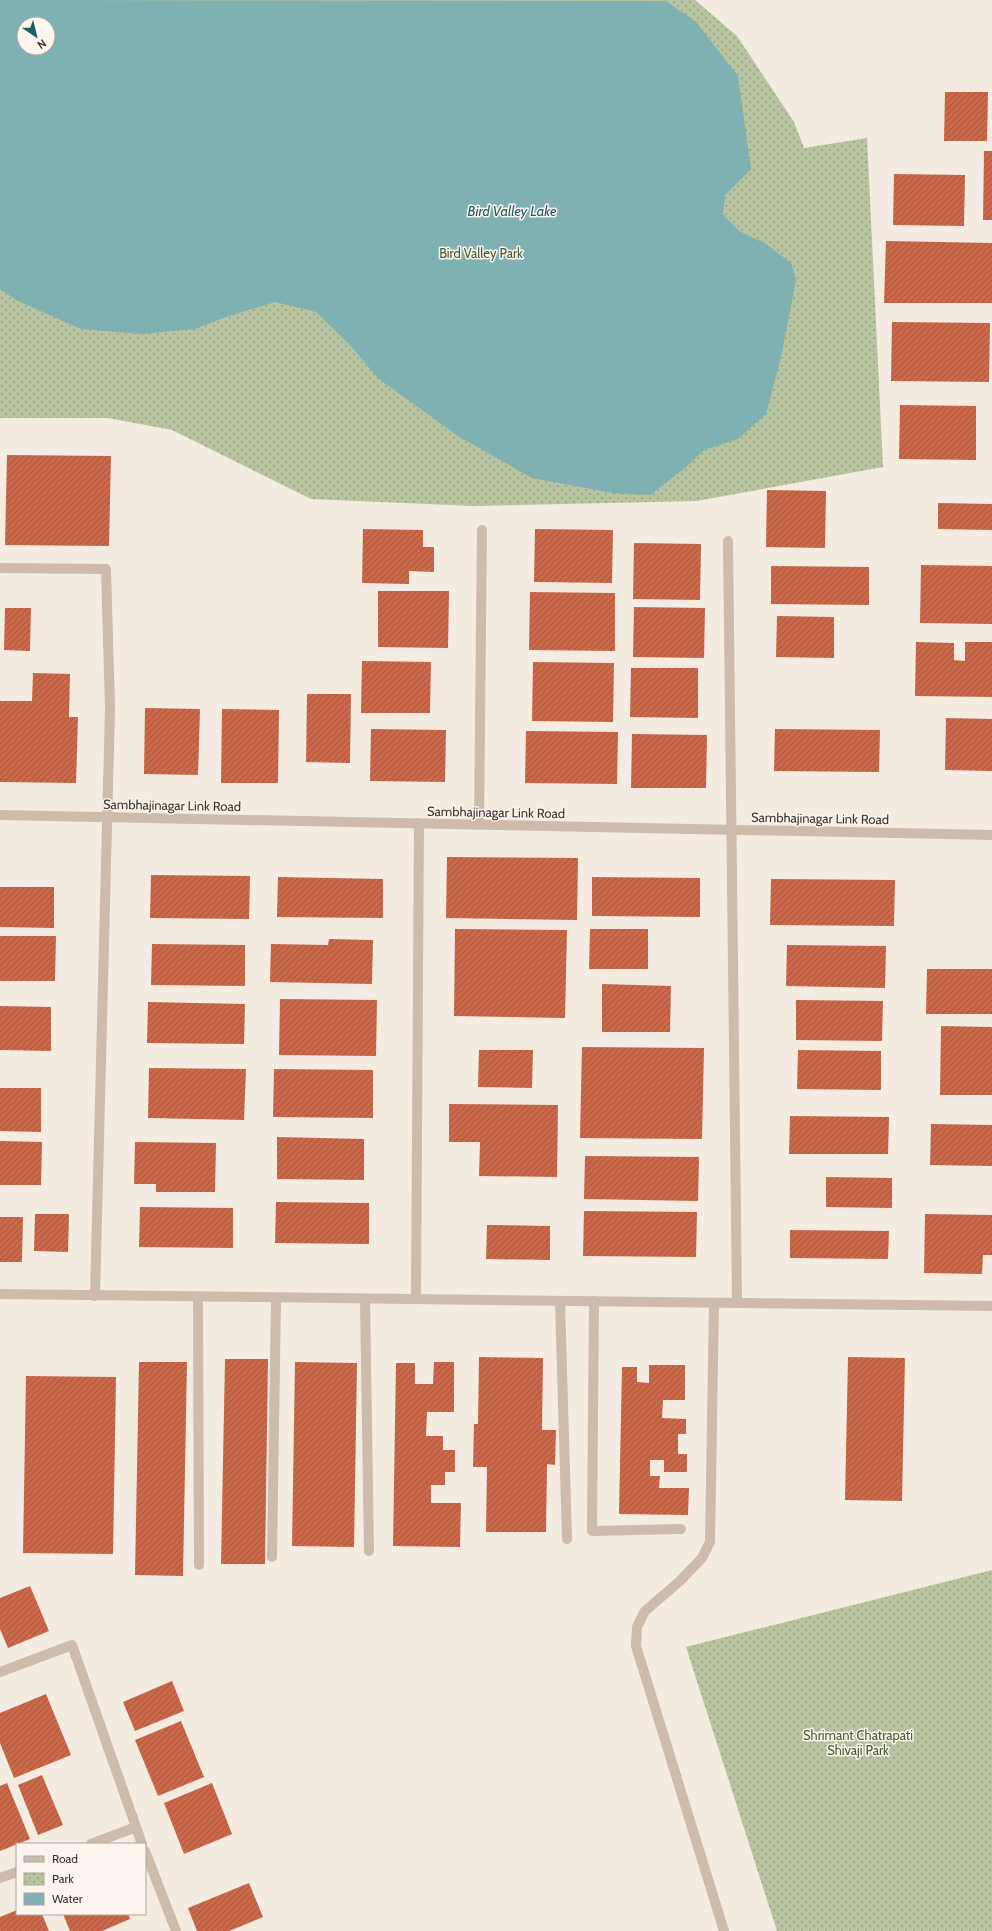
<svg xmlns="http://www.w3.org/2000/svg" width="992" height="1931" viewBox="0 0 992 1931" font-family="Cabin,sans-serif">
<defs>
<pattern id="park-dots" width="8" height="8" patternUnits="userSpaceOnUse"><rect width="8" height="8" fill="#b8c4a0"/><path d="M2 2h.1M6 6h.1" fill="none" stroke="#97a083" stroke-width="1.8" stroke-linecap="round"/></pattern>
<pattern id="building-hatch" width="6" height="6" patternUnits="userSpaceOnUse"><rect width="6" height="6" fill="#c8694b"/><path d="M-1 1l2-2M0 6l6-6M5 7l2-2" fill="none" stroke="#a4573f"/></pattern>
</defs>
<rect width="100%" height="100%" fill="#f4ebe1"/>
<g fill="url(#park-dots)" fill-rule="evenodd">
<path d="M0,0H695L737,36L794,122L804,148L867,138L883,467L697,501L474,506L311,499L172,430L108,418H0ZM24,24H48V48H24Z"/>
<polygon points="992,1570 992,1931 777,1931 686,1647"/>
</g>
<path fill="#7fb0b2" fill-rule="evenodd" d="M0,0L666,1L696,22L738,76L751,169L725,195L723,214L739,231L766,244L791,263L796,280L781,357L766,414L738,439L704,450L685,468L650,495L613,493L532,478L458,436L379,379L348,343L316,312L275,302L226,317L195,329L141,334L81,329L16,300L0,289ZM24,24H48V48H24Z"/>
<g fill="url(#building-hatch)">
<polygon points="945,92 988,92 987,141 944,141"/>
<polygon points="984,151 992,151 992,220 983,220"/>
<polygon points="894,174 965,175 964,226 893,225"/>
<polygon points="886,241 992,243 992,303 884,303"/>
<polygon points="892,322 990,323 989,382 891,381"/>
<polygon points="900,405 976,406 976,460 899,459"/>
<polygon points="7,455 111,456 109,546 5,545"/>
<polygon points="767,490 826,491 825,548 766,547"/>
<polygon points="938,503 992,504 992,530 938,529"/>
<polygon points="363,529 423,530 423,547 434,547 434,572 409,571 409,584 362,583"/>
<polygon points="535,529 613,530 612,583 534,582"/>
<polygon points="634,543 701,544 700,600 633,599"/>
<polygon points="921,565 992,566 992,624 920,623"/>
<polygon points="771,566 869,567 869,605 771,604"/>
<polygon points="378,591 449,591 448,648 378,647"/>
<polygon points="530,592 615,593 615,651 529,650"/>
<polygon points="634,607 705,608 704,658 633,657"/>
<polygon points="5,608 31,608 30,651 4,650"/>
<polygon points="777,616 834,617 834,658 776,657"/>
<polygon points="916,642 954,643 954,660 965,661 965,642 992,642 992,697 915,696"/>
<polygon points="362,661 431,662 430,713 361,713"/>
<polygon points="533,662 614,663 613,722 532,721"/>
<polygon points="631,668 698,668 698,718 630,717"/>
<polygon points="33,673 70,674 69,717 78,717 76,783 0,782 0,701 32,701"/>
<polygon points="307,694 351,694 350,763 306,762"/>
<polygon points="145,708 200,709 198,775 144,774"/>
<polygon points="222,709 279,710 278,783 221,783"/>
<polygon points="946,718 992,719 992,771 945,770"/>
<polygon points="371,729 446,730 445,782 370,781"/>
<polygon points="775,729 880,730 879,772 774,771"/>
<polygon points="526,731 618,732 617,784 525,783"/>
<polygon points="632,734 707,735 706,788 631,788"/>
<polygon points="447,857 578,858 577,920 446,918"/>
<polygon points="151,875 250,876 249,919 150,918"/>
<polygon points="278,877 383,879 383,918 277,917"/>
<polygon points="592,877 700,878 700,917 592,916"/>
<polygon points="771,879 895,880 894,926 770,925"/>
<polygon points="0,887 54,887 54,928 0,927"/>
<polygon points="455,929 567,930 565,1018 454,1016"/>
<polygon points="590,929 648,929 648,969 589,969"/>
<polygon points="0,936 56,936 55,981 0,981"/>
<polygon points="329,939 373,940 372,984 270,982 271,944 328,945"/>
<polygon points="152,944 245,945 245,986 151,985"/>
<polygon points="787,945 886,946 885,988 786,986"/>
<polygon points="927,969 992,969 992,1014 926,1014"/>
<polygon points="602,984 671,986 670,1032 602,1032"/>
<polygon points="280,999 377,1000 376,1056 279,1055"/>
<polygon points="796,1000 883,1001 882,1041 796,1040"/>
<polygon points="148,1002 245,1004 244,1044 147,1043"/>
<polygon points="0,1006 51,1007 51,1051 0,1050"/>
<polygon points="941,1026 992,1027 992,1095 940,1095"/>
<polygon points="582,1047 704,1048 702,1139 580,1138"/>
<polygon points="479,1050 533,1050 532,1088 478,1087"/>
<polygon points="798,1050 881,1051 881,1090 797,1089"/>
<polygon points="149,1068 246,1069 244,1120 148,1118"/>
<polygon points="274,1069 373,1070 373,1118 273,1117"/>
<polygon points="0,1088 41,1088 41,1132 0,1131"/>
<polygon points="449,1104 558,1105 557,1177 479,1176 480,1142 449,1142"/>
<polygon points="790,1116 889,1117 888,1154 789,1154"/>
<polygon points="931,1124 992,1125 992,1166 930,1165"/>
<polygon points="277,1137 364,1139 364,1180 277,1179"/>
<polygon points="0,1141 42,1142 41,1185 0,1185"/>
<polygon points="135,1142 216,1143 215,1192 156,1192 156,1184 134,1184"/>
<polygon points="585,1156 699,1157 698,1201 584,1199"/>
<polygon points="826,1177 892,1178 892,1208 826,1207"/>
<polygon points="276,1202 369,1203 369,1244 275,1243"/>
<polygon points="140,1207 233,1208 233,1248 139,1247"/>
<polygon points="584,1211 697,1212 696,1257 583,1256"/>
<polygon points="35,1214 69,1214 68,1252 34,1251"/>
<polygon points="925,1214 992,1215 992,1255 983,1255 982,1274 924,1273"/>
<polygon points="0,1217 23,1217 22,1262 0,1262"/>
<polygon points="487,1225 550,1226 550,1260 486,1259"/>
<polygon points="790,1230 889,1231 888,1259 790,1258"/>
<polygon points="479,1357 543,1358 542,1430 556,1430 555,1465 547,1464 546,1532 486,1532 487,1467 473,1467 474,1424 478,1424"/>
<polygon points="848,1357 905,1358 902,1501 845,1500"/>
<polygon points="225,1359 268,1359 265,1564 221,1564"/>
<polygon points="139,1362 187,1362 183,1576 135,1575"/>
<polygon points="295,1362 357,1363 354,1547 292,1546"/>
<polygon points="434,1362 454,1362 454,1412 427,1412 426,1436 443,1436 443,1450 455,1450 455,1472 445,1472 445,1485 431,1485 431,1503 461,1503 460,1547 393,1546 396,1363 415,1363 415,1384 433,1384"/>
<polygon points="649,1365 685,1365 685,1400 663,1400 662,1418 686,1419 686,1434 678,1434 678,1454 687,1454 687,1472 664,1472 664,1460 650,1460 650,1476 660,1476 659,1488 689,1488 688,1515 619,1514 622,1367 637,1367 637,1382 649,1383"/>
<polygon points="26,1376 116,1377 113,1554 23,1553"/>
<polygon points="30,1586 49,1631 8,1648 0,1629 0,1598"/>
<polygon points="172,1681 184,1711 135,1731 123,1702"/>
<polygon points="46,1694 71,1755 14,1778 0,1743 0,1713"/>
<polygon points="181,1721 204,1777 158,1796 135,1740"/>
<polygon points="42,1775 63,1825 38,1835 18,1785"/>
<polygon points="7,1783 30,1839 0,1851 0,1786"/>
<polygon points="212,1783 232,1834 184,1854 164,1803"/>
<polygon points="249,1883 263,1917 229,1931 197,1931 188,1908"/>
<polygon points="17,1910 17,1914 42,1914 49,1931 0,1931 0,1917"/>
<polygon points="63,1914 128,1914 130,1919 102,1931 70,1931"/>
</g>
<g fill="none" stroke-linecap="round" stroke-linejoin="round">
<g stroke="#cdbbac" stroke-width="10">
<polyline points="479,824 482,530"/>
<polyline points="198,1297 199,1565"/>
<polyline points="365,1299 369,1551"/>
<polyline points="560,1301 567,1539"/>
<polyline points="594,1301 592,1531 681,1529"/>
<polyline points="714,1303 710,1542 702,1558 680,1581 645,1611 637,1627 636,1646 724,1931"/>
<polyline points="272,1557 276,1298"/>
</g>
<g stroke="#cdbbac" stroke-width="10">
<polyline points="728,541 737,1303"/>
<polyline points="0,568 106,569 110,708 95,1296"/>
<polyline points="0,815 992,835"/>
<polyline points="0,1294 992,1306"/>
<polyline points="416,1299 419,823"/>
<polyline points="0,1672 72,1645 142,1844"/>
<polyline points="91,1844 136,1827"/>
<polyline points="145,1851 176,1931"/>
<polyline points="0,1878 17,1872"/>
</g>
</g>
<g text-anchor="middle" stroke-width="3" stroke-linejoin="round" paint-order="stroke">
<g font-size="13" fill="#4a5a2e" stroke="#fbf5ee">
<text x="481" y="258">Bird Valley Park</text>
<text x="858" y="1740">Shrimant Chatrapati<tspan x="858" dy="15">Shivaji Park</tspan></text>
</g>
<g font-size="13" fill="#3b302b" stroke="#fbf5ee">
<text transform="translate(172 805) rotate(1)" y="5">Sambhajinagar Link Road</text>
<text transform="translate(496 812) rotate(1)" y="5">Sambhajinagar Link Road</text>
<text transform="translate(820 818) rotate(1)" y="5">Sambhajinagar Link Road</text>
</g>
<g font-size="14" font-style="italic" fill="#1f5a5e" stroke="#fbf5ee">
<text x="512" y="216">Bird Valley Lake</text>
</g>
</g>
<rect x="16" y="1843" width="130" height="72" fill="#fbf5ee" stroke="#aea6a0"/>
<rect x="24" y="1856" width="20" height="6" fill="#cdbbac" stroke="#aea6a0"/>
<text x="52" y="1863" font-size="12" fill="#3b302b">Road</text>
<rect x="24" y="1873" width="20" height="12" fill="url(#park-dots)" stroke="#aea6a0"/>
<text x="52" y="1883" font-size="12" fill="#3b302b">Park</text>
<rect x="24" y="1893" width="20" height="12" fill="#7fb0b2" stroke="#aea6a0"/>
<text x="52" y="1903" font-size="12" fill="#3b302b">Water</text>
<g transform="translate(36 36) rotate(145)"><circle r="19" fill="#fbf5ee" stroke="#aea6a0"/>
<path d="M0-3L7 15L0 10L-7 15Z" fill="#1f5a5e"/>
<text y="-6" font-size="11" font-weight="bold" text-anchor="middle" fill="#3b302b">N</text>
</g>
</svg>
